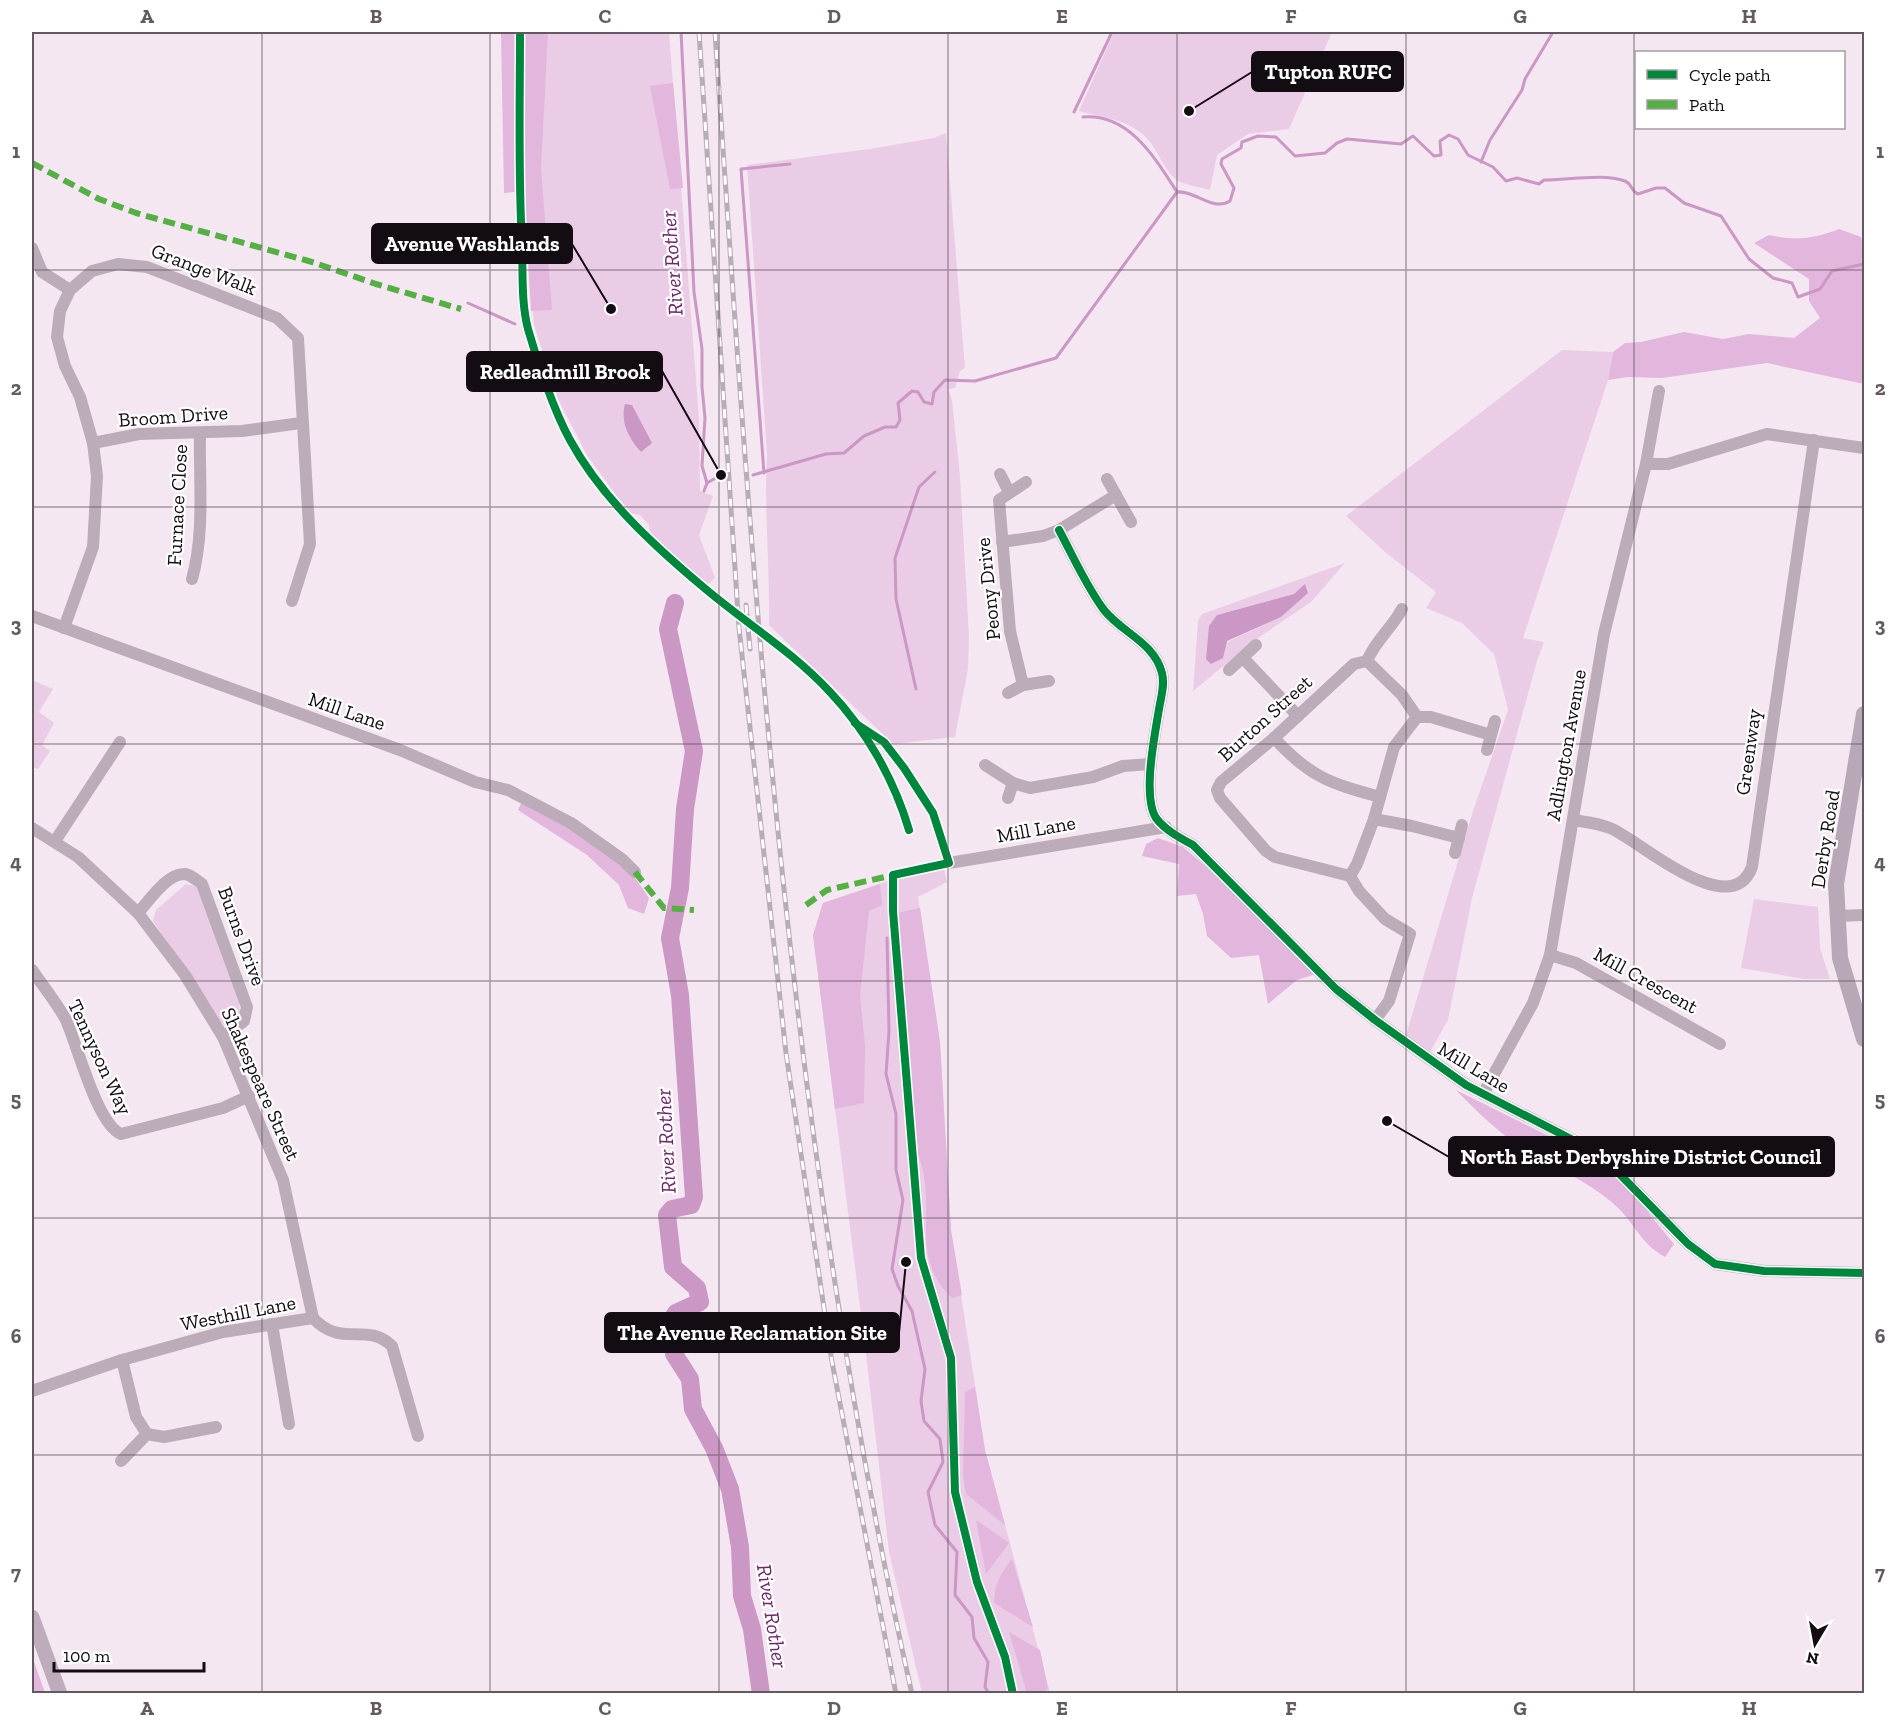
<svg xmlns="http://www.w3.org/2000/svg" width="1896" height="1725" viewBox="0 0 1896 1725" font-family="'Zilla Slab',serif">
<rect width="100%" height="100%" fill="#f4e7f2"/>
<g fill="#ebcce6" fill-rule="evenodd">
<polygon points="523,32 669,32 699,418 700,491 713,496 699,535 715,578 707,585 650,536 649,525 640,515 629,513 587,455 558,399 534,325 524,191"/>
<path d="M1114,32H1332L1289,129L1248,134L1217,155L1210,190C1200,187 1182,185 1174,178C1160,164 1157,145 1141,133C1122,118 1100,117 1079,111Z"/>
<path d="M946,133L965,368L960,371L955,388L948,389L952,400L960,476L969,637L968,669L955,737L893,744L769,625C770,568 764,511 767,454L747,165L869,149L934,138Z"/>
<polygon points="1562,350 1613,352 1608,380 1523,638 1544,642 1537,661 1472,898 1448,1020 1429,1054 1406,1035 1473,811 1508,710 1494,654 1462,623 1426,608 1436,592 1385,552 1346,516"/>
<path d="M1345,563L1311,602L1255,640L1193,691L1198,621L1202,614ZM1305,585L1307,593L1281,617L1227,642L1217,615L1294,594Z"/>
<polygon points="32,680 53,689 39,712 54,723 42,745 50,751 38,769 32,767"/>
<polygon points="944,869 947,882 918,897 940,1043 951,1230 985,1450 1050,1693 922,1693 889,1552 865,1346 813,935 823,903 891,880"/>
<polygon points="186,884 198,887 239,1001 240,1012 232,1026 225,1026 218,1020 153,921 156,910"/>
<polygon points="1754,899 1818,907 1820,948 1830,979 1804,979 1741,968"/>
</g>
<g fill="#e2b6dd">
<polygon points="501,32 548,32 541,168 552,310 531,311 524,191 504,193"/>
<polygon points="673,83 683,188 670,189 650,86"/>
<path d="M1839,229L1861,237L1864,250V384L1767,363L1662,378L1628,377L1608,380L1613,352L1625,343L1641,342L1684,332L1723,339L1749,334L1794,338L1820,318L1809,301V279L1754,243L1769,235C1795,241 1814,239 1839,229Z"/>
<polygon points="522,801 574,829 627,866 649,898 644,914 628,908 619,885 587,855 518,810"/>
<polygon points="1158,838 1183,847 1222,880 1316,974 1297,980 1268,1004 1259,955 1231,958 1207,936 1203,914 1196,894 1177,896 1179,864 1142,856 1146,844"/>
<polygon points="880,884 882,905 869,911 860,995 865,1046 864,1103 835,1109 813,935 823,903"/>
<path d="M920,908L940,1042L951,1230L962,1295L952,1298C913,1260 932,1223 924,1176C923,1166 918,1155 915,1145L897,913Z"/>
<path d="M1456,1090L1581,1152L1629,1189L1674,1244L1665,1257C1639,1242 1637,1226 1617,1207C1592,1183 1557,1169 1527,1151C1501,1135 1477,1112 1456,1090Z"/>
<polygon points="975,1387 985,1450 1005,1525 966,1494 963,1475 965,1392"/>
<polygon points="976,1520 1009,1543 986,1574"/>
<path d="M1012,1559L1033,1627L994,1603C994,1585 1001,1573 1012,1559Z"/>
<polygon points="1009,1632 1040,1650 1048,1688 1044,1693 1027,1693"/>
<polygon points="32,1656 45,1693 32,1693"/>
</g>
<g fill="#cb97c4">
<path d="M625,404L632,405L652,443L641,452C629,439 620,422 625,404Z"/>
<polygon points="1305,584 1308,593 1281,617 1227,641 1223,658 1211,664 1206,659 1209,626 1217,615 1294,594"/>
</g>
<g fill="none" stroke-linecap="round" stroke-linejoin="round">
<g stroke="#cb97c4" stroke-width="3">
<polyline points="681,32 694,292 702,349 702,387 705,418 702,466 707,483 704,491"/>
<polyline points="1074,112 1112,32"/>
<path d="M1083,117C1129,113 1155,158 1177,192"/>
<polyline points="1481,162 1490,140 1522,90 1525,79 1553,32"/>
<polyline points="468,303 515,324"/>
<polyline points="764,473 741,169 790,164"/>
<path d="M753,475L826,454L844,453L864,436L885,427H896L900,420L898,403L912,391L918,392L924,402L932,404L934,392L945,380L975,381L1056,358L1177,192C1195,190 1213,212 1230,201L1234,188L1221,164L1222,159L1241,148L1242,142L1258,136L1276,137L1295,156L1325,153L1337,143L1347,139L1401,144L1413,136L1434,156L1441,155L1440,141L1449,135L1458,139L1468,155L1493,167L1506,181L1517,178L1539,184L1544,180C1568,180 1604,173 1625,181C1632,184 1631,191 1638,194L1656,188H1665L1684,203L1721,216L1749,259L1773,278L1792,283L1798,297L1820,289L1832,271L1864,264"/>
<polyline points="707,483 721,475"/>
<polyline points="916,689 896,599 895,558 919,487 935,472"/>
<polyline points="887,938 889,1031 886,1074 896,1114 896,1170 903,1200 892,1269 898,1286 912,1311 925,1369 921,1401 924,1421 940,1439 943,1462 928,1492 935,1525 957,1552 955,1595 972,1617 974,1638 988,1662 985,1687 989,1694"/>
</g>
<polyline stroke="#cb97c4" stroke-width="18" points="675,603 668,629 694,751 685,809 680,888 670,938 680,995 694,1197 691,1205 672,1209 667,1215 673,1267 697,1288 700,1302 676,1313 672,1319 677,1334 674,1354 690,1379 693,1409 714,1448 730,1489 740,1547 742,1596 752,1629 761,1694"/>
<g stroke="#bcacba" stroke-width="12">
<polyline points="32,248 42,272 70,290"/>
<polyline points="93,443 80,397 65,366 57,337 60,311 70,290 92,271 118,264 147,267 277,318 298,338 310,544 292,601"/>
<polyline points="1646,464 1668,464 1767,434 1864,448"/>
<polyline points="1000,474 1009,492"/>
<polyline points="1107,479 1131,522"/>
<path d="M1059,530C1073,556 1086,586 1104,610C1122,633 1154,642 1162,673C1165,685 1161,697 1159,709C1155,734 1142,796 1156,818C1165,830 1180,838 1193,845L1336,989L1375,1020L1466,1085L1600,1154L1688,1244L1715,1264L1764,1271L1864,1273"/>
<polyline points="1002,542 1043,536 1059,530 1116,495"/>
<path d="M192,579C205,533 199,480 200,433"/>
<polyline points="32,616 400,750 475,782 508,790 571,823 623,860 635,872"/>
<polyline points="64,628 93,547 97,476 93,443 139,434 242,431 301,423"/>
<polyline points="1243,658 1298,716"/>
<polyline points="1367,661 1402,695 1417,717"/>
<polyline points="1229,670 1256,645"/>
<polyline points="1023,685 1010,631 999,500 1026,482"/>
<polyline points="1008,693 1023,685 1049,681"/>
<path d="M1274,738C1311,778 1330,783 1380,797"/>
<polyline points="1487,750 1495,721"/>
<polyline points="985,765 1013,783 1030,788 1093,777 1123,766 1151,764"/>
<polyline points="1008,798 1013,783"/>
<polyline points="1374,819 1412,826 1459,838"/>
<path d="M1573,820C1585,822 1598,823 1610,828C1638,839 1730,924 1752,867L1814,440"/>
<polyline points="32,828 78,857 138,913 185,975 223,1037 283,1180 313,1318"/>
<polyline points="55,841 120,742"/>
<polyline points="1455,853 1462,825"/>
<polyline points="949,863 1166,827"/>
<polyline points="1350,876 1357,864 1374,819 1394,747 1417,717 1431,717 1491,735"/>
<path d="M138,913C149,901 167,873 185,874C191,875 197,880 202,884L247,1007L244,1021L223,1037"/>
<polyline points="1837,916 1864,915"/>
<polyline points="1550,955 1576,963 1720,1044"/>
<path d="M32,970C43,986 57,1003 66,1020C78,1047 97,1124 121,1134L223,1108L249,1096"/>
<path d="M1375,1020L1389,1001L1410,934L1385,919L1359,891L1350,876L1275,857L1266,851L1220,798L1217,790L1221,782L1274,738L1354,664L1367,661C1375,641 1392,628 1402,609"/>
<polyline points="1483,1094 1533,1003 1550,955 1604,634 1646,464 1659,391"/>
<path d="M313,1318C342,1349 366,1321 392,1346L418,1436"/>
<polyline points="272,1324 289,1424"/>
<polyline points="122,1360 136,1417 147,1434 164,1437 216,1427"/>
<polyline points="32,1391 122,1360 223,1332 313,1318"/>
<polyline points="121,1461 147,1434"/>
</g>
<polyline stroke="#beacbc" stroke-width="15" points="32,1617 60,1694"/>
<polyline stroke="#b8a7b6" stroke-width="16" points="1864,714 1836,884 1840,958 1864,1039"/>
<g stroke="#b8acb6" stroke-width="5">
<g id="rail">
<polyline points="699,32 739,628 786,1053 832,1362 896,1694"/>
<path d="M715,32C753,588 789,1148 912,1694"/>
<polyline points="746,605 750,649"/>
</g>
</g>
<use href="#rail" stroke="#fff" stroke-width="3" stroke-dasharray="9" stroke-linecap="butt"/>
<g stroke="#55b044" stroke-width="6" stroke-dasharray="12 6" stroke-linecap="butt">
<polyline points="32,163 99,199 136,213 312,262 376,284 461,309"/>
<polyline points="635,872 664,908 694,910"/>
<polyline points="806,905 827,890 898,874"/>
</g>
<g stroke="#fff" stroke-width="11">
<g id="cycleway">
<path d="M520,32C520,102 518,173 522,244C523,272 521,302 528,329C537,361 554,411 570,440C601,497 653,545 702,586C744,622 792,651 830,692C866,730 894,779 909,830"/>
<path d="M1059,530C1073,556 1086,586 1104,610C1122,633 1154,642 1162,673C1165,685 1161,697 1159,709C1155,734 1142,796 1156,818C1165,830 1180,838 1193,845L1336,989L1375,1020L1466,1085L1600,1154L1688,1244L1715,1264L1764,1271L1864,1273"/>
<polyline points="855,723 884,742 904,768 933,813 949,863 893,875 893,911 921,1258 951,1358 955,1492 977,1582 1005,1657 1013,1694"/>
</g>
</g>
<use href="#cycleway" stroke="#00873e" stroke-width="8"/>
</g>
<path fill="none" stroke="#625961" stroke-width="1.5" stroke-opacity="0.55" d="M262,32V1694M490,32V1694M719,32V1694M948,32V1694M1177,32V1694M1406,32V1694M1634,32V1694M32,270H1864M32,507H1864M32,744H1864M32,981H1864M32,1218H1864M32,1455H1864"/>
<g text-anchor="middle" stroke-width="4.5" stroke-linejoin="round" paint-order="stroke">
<g font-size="20" fill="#140c13" stroke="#fff">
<text transform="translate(204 269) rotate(21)" y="7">Grange Walk</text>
<text transform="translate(173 416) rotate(-4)" y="7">Broom Drive</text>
<text transform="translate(177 505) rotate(-87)" y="7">Furnace Close</text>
<text transform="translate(988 589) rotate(-96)" y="7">Peony Drive</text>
<text transform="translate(347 711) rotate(19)" y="7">Mill Lane</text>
<text transform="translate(1265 718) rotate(-42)" y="7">Burton Street</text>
<text transform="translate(1566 745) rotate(-80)" y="7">Adlington Avenue</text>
<text transform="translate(1748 752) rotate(-82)" y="7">Greenway</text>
<text transform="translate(1036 829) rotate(-10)" y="7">Mill Lane</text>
<text transform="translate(1825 839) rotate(-81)" y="7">Derby Road</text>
<text transform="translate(242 936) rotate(70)" y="7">Burns Drive</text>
<text transform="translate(1646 980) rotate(29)" y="7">Mill Crescent</text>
<text transform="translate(100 1057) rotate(65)" y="7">Tennyson Way</text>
<text transform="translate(1474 1067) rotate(31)" y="7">Mill Lane</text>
<text transform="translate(261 1084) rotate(66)" y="7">Shakespeare Street</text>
<text transform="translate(238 1313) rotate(-11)" y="7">Westhill Lane</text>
</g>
<g font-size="21" font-style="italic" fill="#74236e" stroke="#fff">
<text transform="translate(672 263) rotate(-94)" y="7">River Rother</text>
<text transform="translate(666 1141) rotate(-93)" y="7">River Rother</text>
<text transform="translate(772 1616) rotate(81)" y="7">River Rother</text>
</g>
</g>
<path fill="none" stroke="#140c13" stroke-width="2" d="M1189 111L1252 72M611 309L572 244M721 475L662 371M1387 1121L1449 1157M906 1262L899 1333"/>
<g fill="#140c13" stroke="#fff" stroke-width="2">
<circle cx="1189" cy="111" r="6"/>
<circle cx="611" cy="309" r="6"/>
<circle cx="721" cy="475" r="6"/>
<circle cx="1387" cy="1121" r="6"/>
<circle cx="906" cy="1262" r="6"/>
</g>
<g fill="#140c13" stroke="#140c13" stroke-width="2">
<rect x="1252" y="52" width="151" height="39" rx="6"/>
<rect x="372" y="224" width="200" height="39" rx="6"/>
<rect x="467" y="352" width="195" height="39" rx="6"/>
<rect x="1449" y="1137" width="385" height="39" rx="6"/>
<rect x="605" y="1313" width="294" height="39" rx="6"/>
</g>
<g font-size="21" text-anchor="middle" font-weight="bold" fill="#fff">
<text x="1328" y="79">Tupton RUFC</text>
<text x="472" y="251">Avenue Washlands</text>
<text x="565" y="379">Redleadmill Brook</text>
<text x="1641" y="1164">North East Derbyshire District Council</text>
<text x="752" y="1340">The Avenue Reclamation Site</text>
</g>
<rect width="1896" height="1725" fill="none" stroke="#ffffff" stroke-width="66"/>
<rect x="1635" y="51" width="210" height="78" fill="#ffffff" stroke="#a19ea1" stroke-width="1.5"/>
<rect x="1647" y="70" width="30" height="9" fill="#00873e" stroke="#a19ea1" stroke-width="1.5"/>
<text x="1689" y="81" font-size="18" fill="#140c13">Cycle path</text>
<rect x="1647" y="100" width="30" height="9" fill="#55b044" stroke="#a19ea1" stroke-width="1.5"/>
<text x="1689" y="111" font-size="18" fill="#140c13">Path</text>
<g transform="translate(1815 1644) rotate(190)" stroke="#ffffff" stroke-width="4.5" paint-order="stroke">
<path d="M0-4.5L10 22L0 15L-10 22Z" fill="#140c13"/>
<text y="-9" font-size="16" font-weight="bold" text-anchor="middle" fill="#140c13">N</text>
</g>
<path d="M54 1662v9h150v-9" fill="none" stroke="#140c13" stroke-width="3"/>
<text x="63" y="1662" font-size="18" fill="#140c13" stroke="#ffffff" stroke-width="4.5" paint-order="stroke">100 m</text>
<rect x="33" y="33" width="1830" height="1659" fill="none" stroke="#625961" stroke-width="2"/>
<g font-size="20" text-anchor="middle" font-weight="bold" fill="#625961">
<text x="147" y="23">A</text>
<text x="376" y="23">B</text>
<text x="605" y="23">C</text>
<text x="834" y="23">D</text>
<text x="1062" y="23">E</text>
<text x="1291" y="23">F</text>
<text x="1520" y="23">G</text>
<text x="1749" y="23">H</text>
<text x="16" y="158">1</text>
<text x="1880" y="158">1</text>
<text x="16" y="395">2</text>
<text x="1880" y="395">2</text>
<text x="16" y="632">3</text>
<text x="1880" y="632">3</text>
<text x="16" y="869">4</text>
<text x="1880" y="869">4</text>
<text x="16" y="1106">5</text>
<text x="1880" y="1106">5</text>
<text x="16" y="1343">6</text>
<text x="1880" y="1343">6</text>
<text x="16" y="1580">7</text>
<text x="1880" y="1580">7</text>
<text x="147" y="1715">A</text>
<text x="376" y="1715">B</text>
<text x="605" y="1715">C</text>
<text x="834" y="1715">D</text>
<text x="1062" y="1715">E</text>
<text x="1291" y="1715">F</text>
<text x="1520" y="1715">G</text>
<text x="1749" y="1715">H</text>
</g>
</svg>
